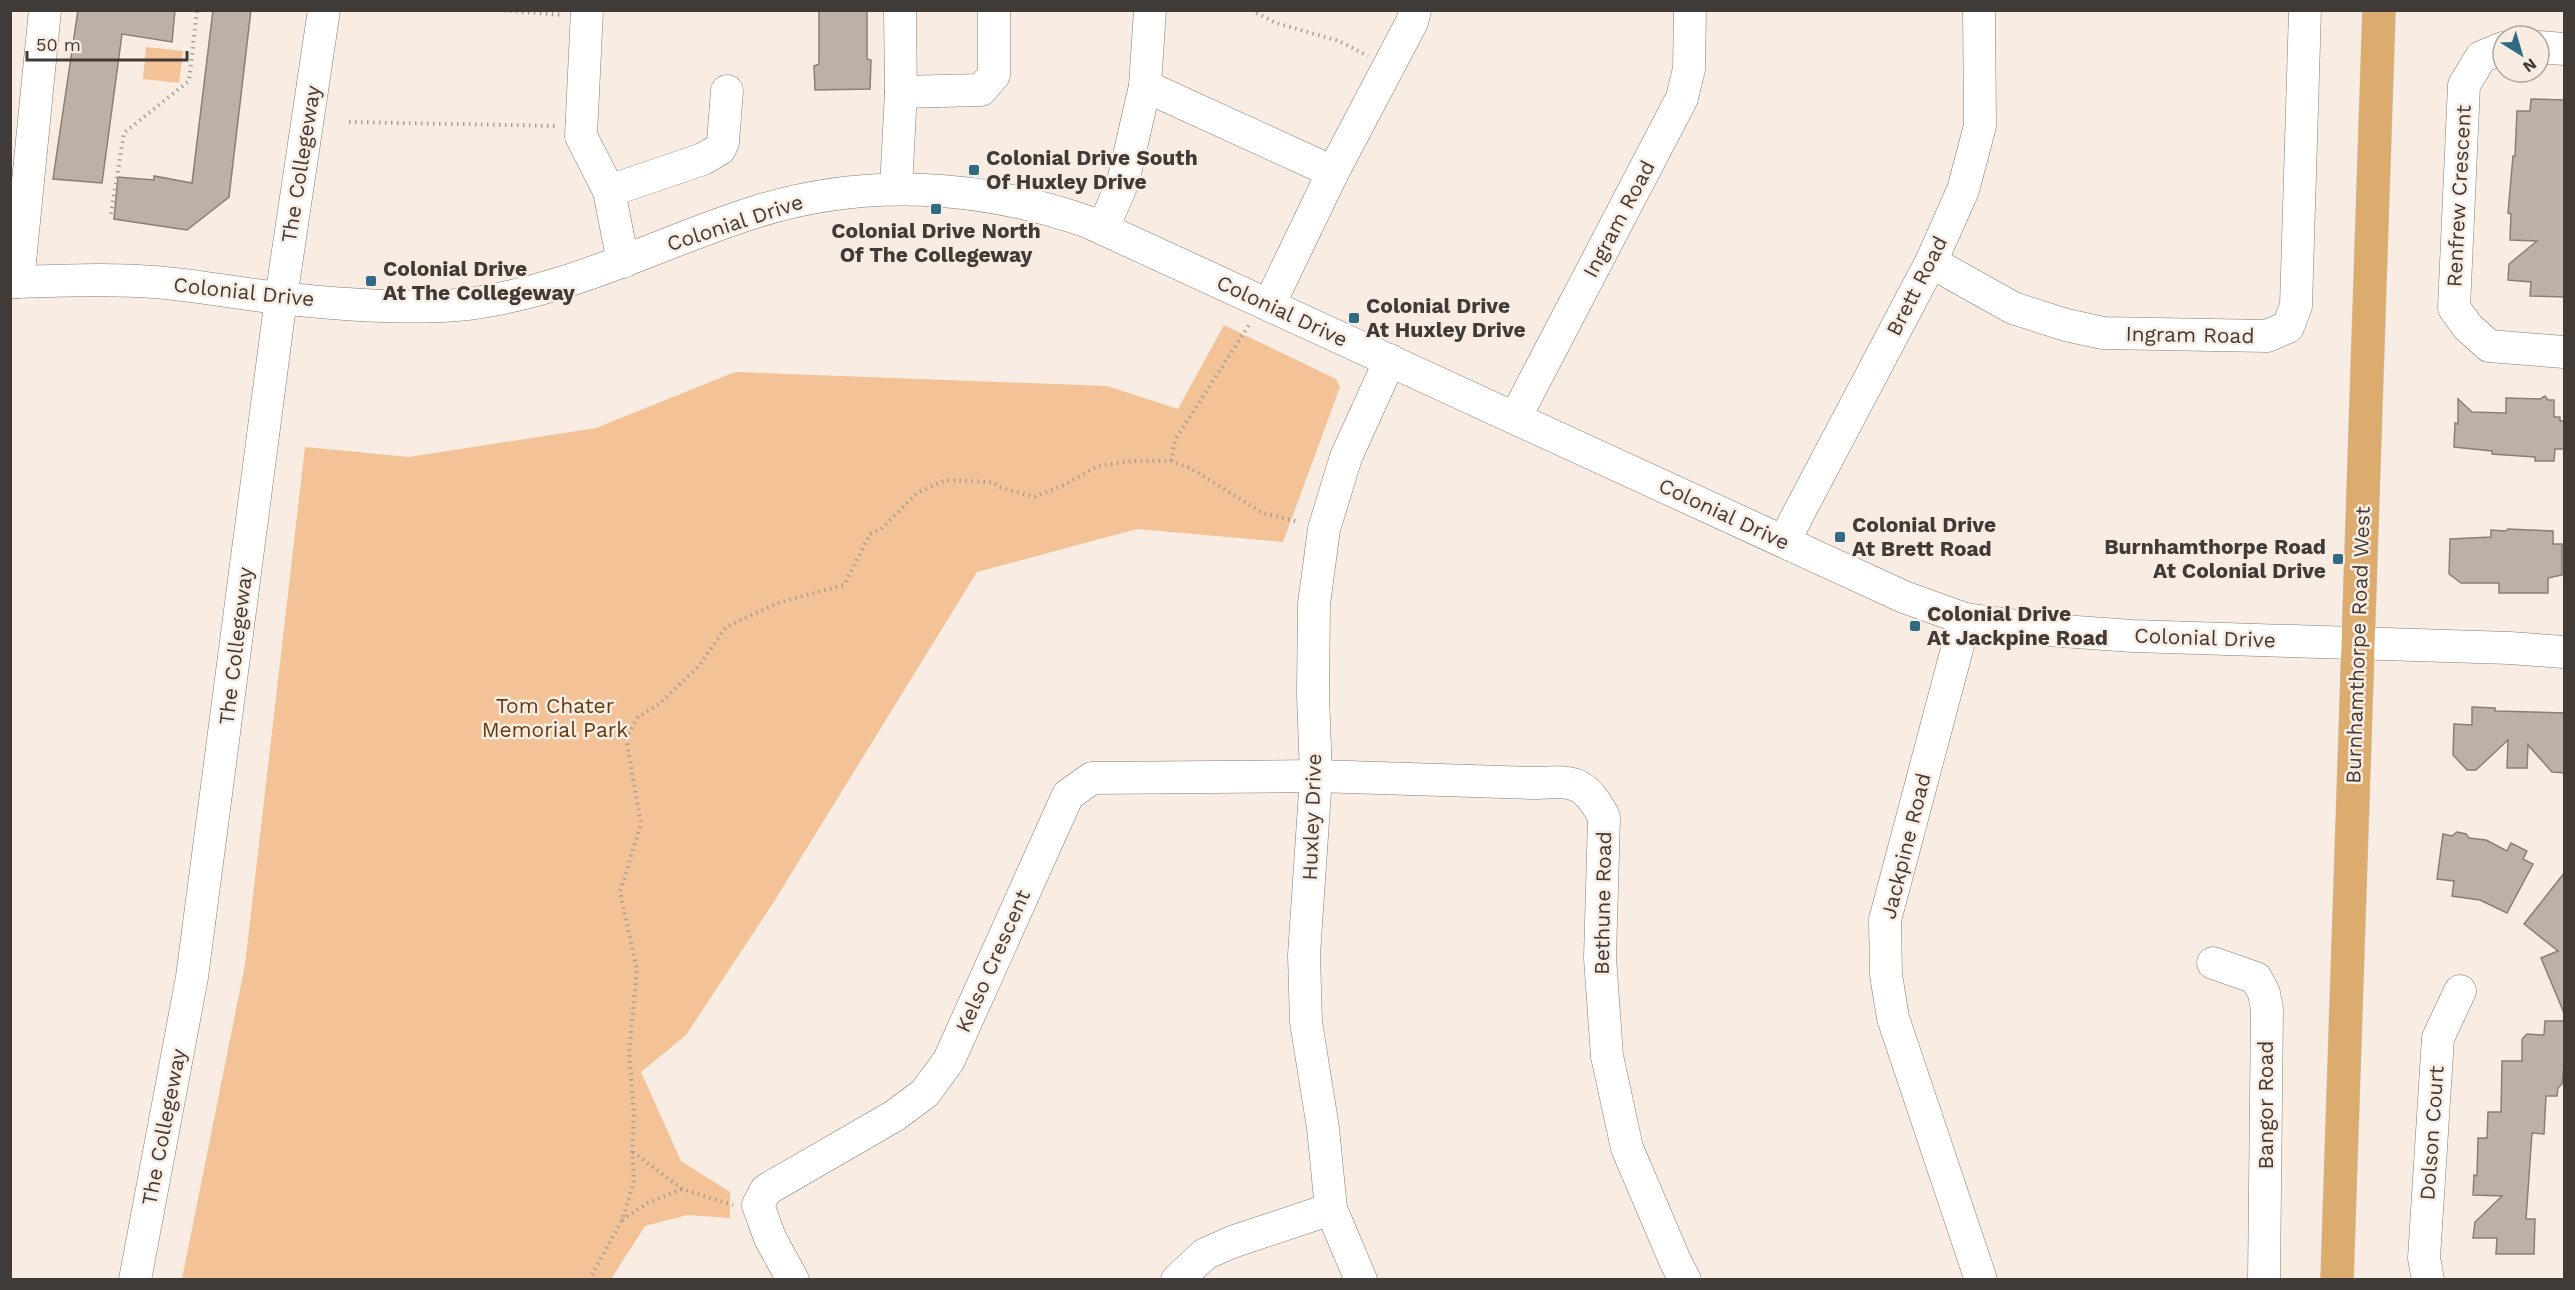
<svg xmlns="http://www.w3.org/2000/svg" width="2575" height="1290" viewBox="0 0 2575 1290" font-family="'Work Sans',sans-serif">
<rect width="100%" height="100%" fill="#f9ede3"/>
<g fill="#f3c296">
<polygon points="146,47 183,51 179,83 143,79"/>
<polygon points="1224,325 1336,379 1340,387 1283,542 1137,529 977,572 773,903 686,1035 641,1072 681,1161 730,1192 730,1218 687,1215 645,1226 611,1279 182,1279 245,965 305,447 409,457 596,428 735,372 1107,386 1178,409"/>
</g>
<g fill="#bcb0a7" stroke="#8a7f76" stroke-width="1.5">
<polygon points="78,10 175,10 172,42 122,34 102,183 53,179"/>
<polygon points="213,10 251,10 229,197 187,230 114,219 118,177 154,180 154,176 192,183"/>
<polygon points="819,10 867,10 867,59 871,60 870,89 815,90 814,66 819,64"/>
<polygon points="2531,99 2565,100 2565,297 2530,296 2531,282 2508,280 2509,264 2537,241 2510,240 2511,214 2508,213 2513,156 2515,156 2517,111 2530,111"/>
<polygon points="2545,396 2548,400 2554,400 2554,417 2560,417 2560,421 2565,421 2565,449 2555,449 2554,461 2535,461 2535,457 2492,454 2492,451 2454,447 2455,423 2458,424 2458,399 2472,412 2506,413 2506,398 2540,399"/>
<polygon points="2508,529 2553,531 2553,544 2562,544 2562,575 2548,578 2548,593 2499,593 2499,583 2461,583 2449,574 2450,539 2491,537 2491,530 2506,531"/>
<polygon points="2472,707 2495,708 2495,711 2565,713 2565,773 2552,772 2528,745 2527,768 2507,768 2508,740 2476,770 2467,770 2453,755 2454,724 2472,725"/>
<polygon points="2457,832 2466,834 2469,838 2486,840 2507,851 2511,843 2527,851 2523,859 2533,864 2507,913 2480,900 2452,896 2454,881 2437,879 2443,834 2452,836"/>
<polygon points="2565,872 2565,1013 2564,1013 2541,958 2558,951 2524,924"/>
<polygon points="2545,1021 2565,1021 2565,1056 2562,1084 2558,1088 2557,1096 2546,1096 2544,1134 2532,1133 2526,1219 2535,1219 2534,1254 2496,1254 2497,1238 2473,1238 2475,1222 2502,1196 2473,1195 2474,1175 2477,1176 2478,1138 2487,1138 2488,1112 2501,1112 2502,1061 2522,1061 2522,1039 2527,1034 2544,1035"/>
</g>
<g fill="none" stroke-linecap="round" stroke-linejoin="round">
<g stroke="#867b72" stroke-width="33">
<g id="minor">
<polyline points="587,10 581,136 609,191 623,262"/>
<polyline points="2539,47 2564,49"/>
<polyline points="2503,48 2481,57 2464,85 2454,308 2468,327 2489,346 2564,352"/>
<polyline points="1145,86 1333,172"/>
<polyline points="901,92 981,90 994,75 994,10"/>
<polyline points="896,188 901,92 900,10"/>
<polyline points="609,191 703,159 720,149 723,142 727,91"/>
<polyline points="1103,228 1123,182 1145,86 1150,10"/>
<polyline points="1931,262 2013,308 2066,325 2103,333 2267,336 2288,327 2296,306 2305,10"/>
<path d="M10,282C58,281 107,278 154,282C197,285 238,294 281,298C334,304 404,309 457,305C562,295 653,245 752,213C863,177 979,184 1088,222L1904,597L1965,619L2048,630L2133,636L2510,648L2564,652"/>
<polyline points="18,282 45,10"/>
<polyline points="1269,305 1333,172 1412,22 1415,10"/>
<polyline points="1515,418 1682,98 1689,69 1690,10"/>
<polyline points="1784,541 1931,262 1963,190 1980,126 1979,10"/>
<polyline points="1965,619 1885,920 1886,975 1893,1018 1981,1280"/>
<polyline points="2213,963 2256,978 2264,993 2267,1009 2264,1280"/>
<polyline points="135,1280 192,977 281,298 324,10"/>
<path d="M793,1280L770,1238L758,1205L766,1190L894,1116L925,1093L949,1060L1068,795L1092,778L1316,776L1535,783C1574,781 1584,780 1604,817L1600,958L1607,1056L1627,1148L1676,1263L1685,1280"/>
<polyline points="1177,1280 1205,1254 1232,1242 1331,1209"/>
<polyline points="1361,1280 1331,1209 1323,1128 1306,1022 1304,955 1316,776 1313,695 1314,604 1324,529 1346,457 1390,360"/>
<polyline points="2428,1280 2424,1258 2438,1038 2460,991"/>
</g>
</g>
<g stroke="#d1d0cf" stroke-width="34">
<polyline id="major" points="2337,1280 2379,10"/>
</g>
<g stroke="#a89f98" stroke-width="4" stroke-dasharray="1.5 4.5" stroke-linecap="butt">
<polyline points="498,10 563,15"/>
<polyline points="1251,10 1276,23 1339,41 1368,56"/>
<polyline points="349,122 558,126"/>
<polyline points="111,214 124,133 189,81 197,10"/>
<polyline points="1171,461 1175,440 1249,325"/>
<polyline points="633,1152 682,1189 733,1205"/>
<polyline points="622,1220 648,1203 682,1189"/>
<polyline points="589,1280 622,1220 634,1181 632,1152 634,1114 629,1052 637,970 620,892 641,824 626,738 638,717 659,704 698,667 726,627 780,602 844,585 870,534 881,529 917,493 946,480 992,482 999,487 1034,497 1064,485 1097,466 1132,461 1171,461 1190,468 1263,513 1299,522"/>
</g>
<use href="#minor" stroke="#fff" stroke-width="32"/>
<use href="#major" stroke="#dcac6f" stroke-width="33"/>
</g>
<g fill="#316a83" stroke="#f9ede3" stroke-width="2">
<rect x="968" y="164" width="12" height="12" rx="3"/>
<rect x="930" y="203" width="12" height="12" rx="3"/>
<rect x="365" y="275" width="12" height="12" rx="3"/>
<rect x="1348" y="312" width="12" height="12" rx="3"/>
<rect x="1834" y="531" width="12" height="12" rx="3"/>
<rect x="2332" y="553" width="12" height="12" rx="3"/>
<rect x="1909" y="620" width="12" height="12" rx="3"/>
</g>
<g text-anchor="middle" stroke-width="5" stroke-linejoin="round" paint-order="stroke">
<g font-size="21" font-weight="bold" fill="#403b37" stroke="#f9ede3" text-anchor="start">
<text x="986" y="165">Colonial Drive South<tspan x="986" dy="24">Of Huxley Drive</tspan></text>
<text x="936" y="238" text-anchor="middle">Colonial Drive North<tspan x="936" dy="24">Of The Collegeway</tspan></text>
<text x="383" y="276">Colonial Drive<tspan x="383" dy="24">At The Collegeway</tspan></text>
<text x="1366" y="313">Colonial Drive<tspan x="1366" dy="24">At Huxley Drive</tspan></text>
<text x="1852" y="532">Colonial Drive<tspan x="1852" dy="24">At Brett Road</tspan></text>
<text x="2326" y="554" text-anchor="end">Burnhamthorpe Road<tspan x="2326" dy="24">At Colonial Drive</tspan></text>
<text x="1927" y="621">Colonial Drive<tspan x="1927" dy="24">At Jackpine Road</tspan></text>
</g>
<g font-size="21" fill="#403b37" stroke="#f9ede3">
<text transform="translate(301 164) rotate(-81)" y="7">The Collegeway</text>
<text transform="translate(2459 196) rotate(-87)" y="7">Renfrew Crescent</text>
<text transform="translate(1619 219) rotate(-62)" y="7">Ingram Road</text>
<text transform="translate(735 223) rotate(-18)" y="7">Colonial Drive</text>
<text transform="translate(1917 286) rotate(-63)" y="7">Brett Road</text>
<text transform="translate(244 292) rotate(6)" y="7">Colonial Drive</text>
<text transform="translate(1282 311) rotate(25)" y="7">Colonial Drive</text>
<text transform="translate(2190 335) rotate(1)" y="7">Ingram Road</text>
<text transform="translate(1724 514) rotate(25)" y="7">Colonial Drive</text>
<text transform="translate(2205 638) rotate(2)" y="7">Colonial Drive</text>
<text transform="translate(2358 645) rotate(-88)" y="7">Burnhamthorpe Road West</text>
<text transform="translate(236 646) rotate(-83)" y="7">The Collegeway</text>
<text transform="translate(1312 817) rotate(-88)" y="7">Huxley Drive</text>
<text transform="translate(1906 846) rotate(-76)" y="7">Jackpine Road</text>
<text transform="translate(1603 903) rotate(-89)" y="7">Bethune Road</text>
<text transform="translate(993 961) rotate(-66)" y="7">Kelso Crescent</text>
<text transform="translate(2266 1105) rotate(-90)" y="7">Bangor Road</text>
<text transform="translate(164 1127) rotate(-79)" y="7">The Collegeway</text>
<text transform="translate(2432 1133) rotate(-86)" y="7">Dolson Court</text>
</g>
<g font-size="21" fill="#623b10" stroke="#f9ede3">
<text x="555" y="713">Tom Chater<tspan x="555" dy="24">Memorial Park</tspan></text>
</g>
</g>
<rect width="2575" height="1290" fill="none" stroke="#403b37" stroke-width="24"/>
<g transform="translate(2521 54) rotate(143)"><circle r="28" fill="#f9ede3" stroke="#afa69e" stroke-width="1.5"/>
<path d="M0-4.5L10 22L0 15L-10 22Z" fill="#316a83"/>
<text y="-9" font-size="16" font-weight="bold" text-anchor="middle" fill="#403b37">N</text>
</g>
<path d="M27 51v9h160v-9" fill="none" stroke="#403b37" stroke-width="3"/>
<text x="36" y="51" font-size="18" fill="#403b37" stroke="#f9ede3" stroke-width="4.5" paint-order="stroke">50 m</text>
</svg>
